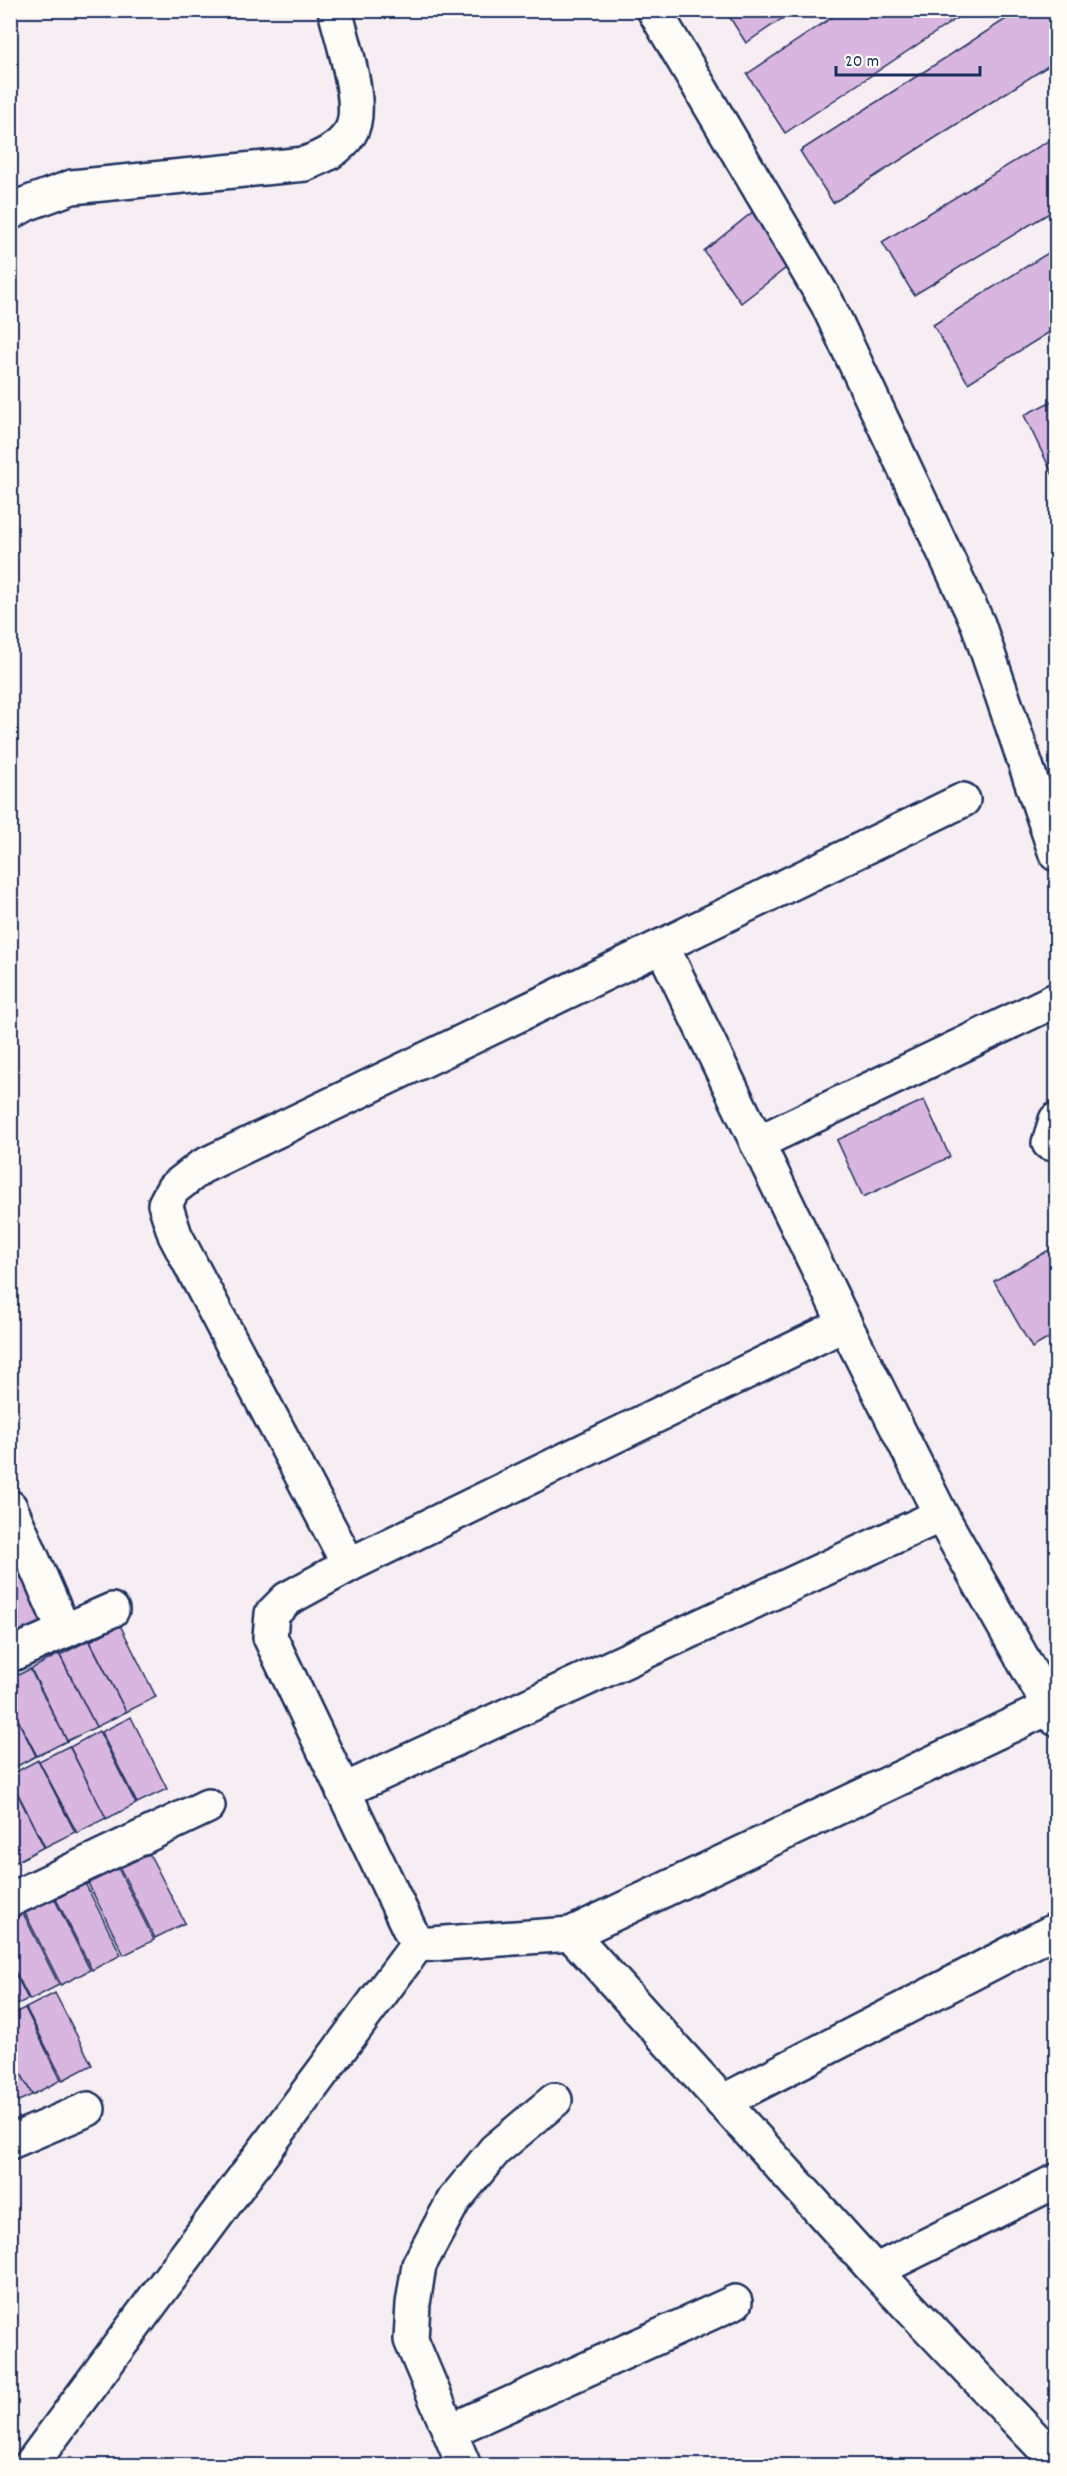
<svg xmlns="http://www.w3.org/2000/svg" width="1067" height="2476" viewBox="0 0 1067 2476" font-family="Dekko,sans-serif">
<rect width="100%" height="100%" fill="#f6eef2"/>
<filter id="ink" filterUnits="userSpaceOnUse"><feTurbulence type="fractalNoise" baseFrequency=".0167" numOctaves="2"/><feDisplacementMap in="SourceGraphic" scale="12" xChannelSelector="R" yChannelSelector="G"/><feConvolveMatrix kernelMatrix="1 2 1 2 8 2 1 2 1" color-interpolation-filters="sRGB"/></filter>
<g filter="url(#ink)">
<g fill="#d9b6e0" stroke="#1b2f5e" stroke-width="1.5">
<polygon points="725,10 795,10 746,43"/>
<polygon points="843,10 969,10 785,133 747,74"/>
<polygon points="1020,10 1056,10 1056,61 833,203 800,151"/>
<polygon points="1056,136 1056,209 914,295 882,242"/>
<polygon points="754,211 786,268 741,303 704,251"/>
<polygon points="1056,248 1056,328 968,383 933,325"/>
<polygon points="1056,399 1056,478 1055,479 1024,415"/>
<polygon points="924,1100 950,1157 863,1197 837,1140"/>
<polygon points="1056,1246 1056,1334 1032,1348 994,1281"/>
<polygon points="39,1557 52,1587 10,1607 10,1570"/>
<polygon points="45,1561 71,1618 10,1646 10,1577"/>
<polygon points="120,1625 156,1697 126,1712 90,1641"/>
<polygon points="89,1640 126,1712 96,1727 60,1655"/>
<polygon points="59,1654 96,1727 67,1741 31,1669"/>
<polygon points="30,1669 67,1741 37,1756 10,1704 10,1679"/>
<polygon points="10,1705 36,1756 10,1770"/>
<polygon points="131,1717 167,1789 137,1803 101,1732"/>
<polygon points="99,1731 136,1804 106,1819 70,1747"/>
<polygon points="69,1746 106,1818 77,1833 39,1761"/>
<polygon points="38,1760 75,1832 45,1847 10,1778 10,1775"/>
<polygon points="10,1779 44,1847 16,1862 10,1852"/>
<polygon points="148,1851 185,1923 155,1938 119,1866"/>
<polygon points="118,1868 154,1940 124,1955 88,1883"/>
<polygon points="85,1883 121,1955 92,1970 56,1899"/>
<polygon points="54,1898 90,1970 61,1985 25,1913"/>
<polygon points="23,1913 59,1985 30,2000 10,1962 10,1919"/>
<polygon points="10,1963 28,1999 10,2008"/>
<polygon points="55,1993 92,2065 63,2080 26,2008"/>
<polygon points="25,2008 61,2080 32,2095 10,2052 10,2015"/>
<polygon points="10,2053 32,2095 10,2105"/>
</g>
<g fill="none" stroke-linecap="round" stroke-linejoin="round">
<g stroke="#1b2f5e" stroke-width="38">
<g id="minor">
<polyline points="654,10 827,303 978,624 1056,854"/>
<path d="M10,213L26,204L72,187L305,164C322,157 339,150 350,133C366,108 342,39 335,10"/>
<polyline points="963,800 662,946 845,1324 941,1515 1050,1707"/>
<polyline points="757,1143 1056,1000"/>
<polyline points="1049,1143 1056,1120"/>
<polyline points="10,1507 64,1631"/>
<polyline points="349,1565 175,1235 165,1204 173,1189 201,1167 662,946"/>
<polyline points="10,1655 112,1610"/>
<polyline points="343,1791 941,1515"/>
<polyline points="10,1900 208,1806"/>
<polyline points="571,1934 875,2271 1056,2461"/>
<polyline points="417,1945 270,1637 272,1614 287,1599 349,1565 845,1324"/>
<polyline points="722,2102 1056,1930"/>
<polyline points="10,2142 88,2109"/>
<polyline points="875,2271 1056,2181"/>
<polyline points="450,2431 735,2302"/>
<polyline points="30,2466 417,1945 571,1934 1050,1707 1056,1719"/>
<polyline points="464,2466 411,2340 413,2304 419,2265 454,2200 495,2150 555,2100"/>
</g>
</g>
<use href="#minor" stroke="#fdfcf7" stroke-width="33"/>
</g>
</g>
<rect width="1067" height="2476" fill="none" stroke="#fdfcf7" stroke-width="36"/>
<rect x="18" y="18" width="1031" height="2440" fill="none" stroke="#1b2f5e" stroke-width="2" filter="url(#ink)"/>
<path d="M836 66v9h144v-9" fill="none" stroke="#1b2f5e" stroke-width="3"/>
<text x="845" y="66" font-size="18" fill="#1b2f5e" stroke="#fdfcf7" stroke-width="4.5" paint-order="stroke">20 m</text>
</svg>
